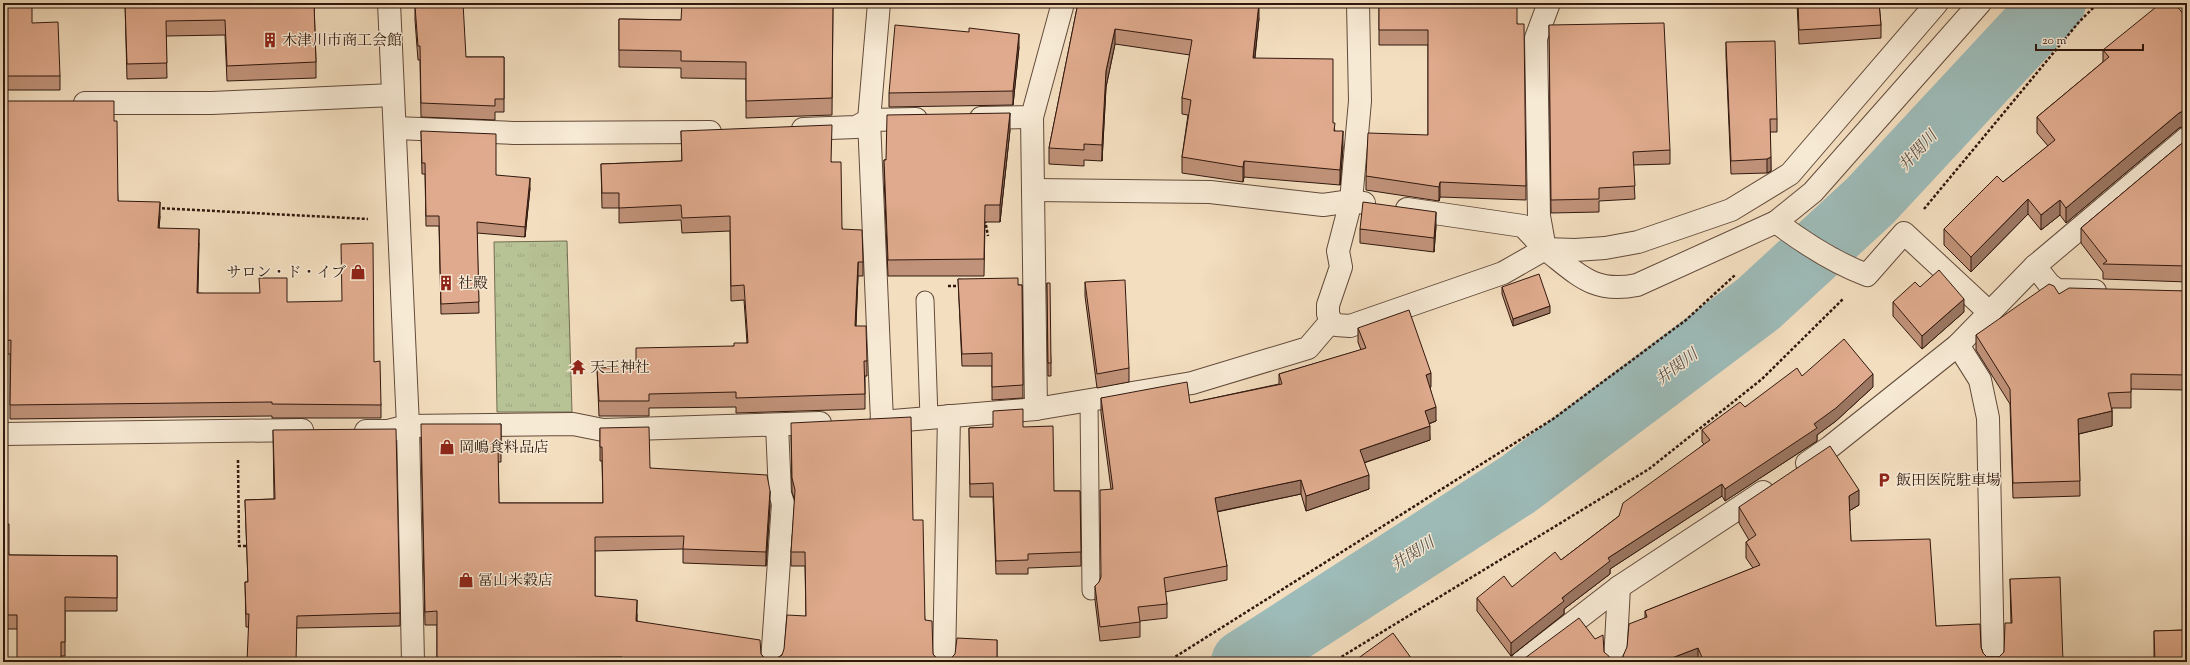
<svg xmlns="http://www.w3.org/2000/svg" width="2190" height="665" viewBox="0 0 2190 665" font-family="'Sorts Mill Goudy','Noto Serif JP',serif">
<defs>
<pattern id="park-tufts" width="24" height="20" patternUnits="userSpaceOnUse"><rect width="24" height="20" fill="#b7c295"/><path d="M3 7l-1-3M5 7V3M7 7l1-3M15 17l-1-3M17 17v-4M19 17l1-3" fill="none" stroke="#9ea67f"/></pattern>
</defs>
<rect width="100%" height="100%" fill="#f3debf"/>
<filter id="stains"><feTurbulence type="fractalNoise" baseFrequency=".005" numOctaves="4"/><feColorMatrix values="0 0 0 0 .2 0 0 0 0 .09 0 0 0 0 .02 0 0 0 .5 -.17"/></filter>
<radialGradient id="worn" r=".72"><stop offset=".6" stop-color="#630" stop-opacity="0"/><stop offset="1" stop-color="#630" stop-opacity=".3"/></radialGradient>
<polygon fill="url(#park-tufts)" stroke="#746d52" points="567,241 572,412 497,412 494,242"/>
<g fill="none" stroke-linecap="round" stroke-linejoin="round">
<polyline stroke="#9dbbb8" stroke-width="64" points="1243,662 1517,485 1758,304 1870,201 2054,3"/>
<g stroke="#624a3a" stroke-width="19">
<g id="service">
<polyline points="925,300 929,418"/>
<polyline points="1089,402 1091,591"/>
</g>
</g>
<g stroke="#624a3a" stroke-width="24">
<g id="minor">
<polyline points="879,3 869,120 882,421"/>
<path d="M1358,3L1360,101L1351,201L1338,251L1341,267L1328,305V314L1331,321L1336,325L1350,326L1503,273L1545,249C1578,274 1593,294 1637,285L1776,222L1813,192L1980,3"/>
<polyline points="85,103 212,103 393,95"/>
<polyline points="1032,117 1036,409"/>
<polyline points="981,118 1032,117 1063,3"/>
<polyline points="396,128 514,133 710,132"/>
<polyline points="803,129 856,127 869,120 916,119"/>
<polyline points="1033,190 1210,192 1323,205 1351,201 1364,203"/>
<polyline points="1407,209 1523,226 1545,249 1575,250 1605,248 1638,242 1731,210 1790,174 1937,3"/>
<path d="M1776,222C1804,243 1835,263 1867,275L1904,233L1990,313"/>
<polyline points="1545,249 1539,216 1536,38 1549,3"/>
<polyline points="2035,266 2049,284 2057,290 2095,291"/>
<polyline points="1958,345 1980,380 1988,418 1993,662"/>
<polyline points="881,422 1036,409 1192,383 1308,348 1331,321"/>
<polyline points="366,431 388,431 408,426 573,424 603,430 820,423"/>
<polyline points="3,434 302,430"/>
<polyline points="1807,463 1830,447 1958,345 2035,266 2187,138"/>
<polyline points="772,662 783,503 780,494 777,425"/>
<polyline points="944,662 949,416"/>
<polyline points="1522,662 1619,587 1763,492"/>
<polyline points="1615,662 1619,587"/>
</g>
</g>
<g stroke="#624a3a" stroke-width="24">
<polyline id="tertiary" points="389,3 408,426 413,662"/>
</g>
<g stroke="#31180e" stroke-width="2.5" stroke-dasharray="3 2" stroke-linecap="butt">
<polyline points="157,208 368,219"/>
<polyline points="1924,209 2079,22 2098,3"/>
<polyline points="985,220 988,236"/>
<polyline points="948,286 961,286"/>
<polyline points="238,460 239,546 248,546"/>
<polyline points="1167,662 1553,419 1686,320 1735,275"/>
<polyline points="1333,662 1649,469 1762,379 1844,298"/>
</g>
<use href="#service" stroke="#f7ead5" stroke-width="17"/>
<use href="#minor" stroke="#f7ead5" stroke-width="22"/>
<use href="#tertiary" stroke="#f7ead5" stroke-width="22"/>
</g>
<g fill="#c09279" stroke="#31180e">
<polygon points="3,3 32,23 60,76 60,90 3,90"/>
<polygon points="125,3 314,3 316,62 316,78 227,81 225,35 166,36 167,78 127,79"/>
<polygon points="833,3 832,115 746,118 746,79 681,78 681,68 619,67 619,19 681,20"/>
<polygon points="1078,3 1259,18 1255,58 1333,123 1335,131 1343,147 1340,185 1244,177 1243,182 1182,173 1182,157 1188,115 1182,114 1182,98 1190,55 1115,44 1106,87 1102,161 1084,160 1084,166 1049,164 1049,148"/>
<polygon points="1379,3 1513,5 1517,24 1526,186 1526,200 1440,197 1439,201 1366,190 1366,176 1428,135 1428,45 1379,45"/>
<polygon points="1797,3 1879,3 1881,25 1881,38 1799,44"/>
<polygon points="415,6 466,57 504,57 504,112 495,112 495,120 421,117 420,60 418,60 415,20"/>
<polygon points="2187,18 2187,126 2185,126 2179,128 2066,223 2060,215 2041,230 2028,214 1971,272 1944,245 1944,229 2003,182 2048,146 2037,133 2037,117 2103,62 2103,50"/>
<polygon points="1549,25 1670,150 1670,164 1633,165 1635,199 1599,201 1599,212 1551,213"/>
<polygon points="969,32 1019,47 1013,105 889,107 889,93"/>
<polygon points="1726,42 1777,119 1777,132 1770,132 1771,171 1767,173 1731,174 1726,56"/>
<polygon points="4,101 114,121 118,201 160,216 159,228 199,243 198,293 287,302 374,362 381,405 381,418 272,418 272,416 10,419 10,354 3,354 3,113 4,113"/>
<polygon points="1010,130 1000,222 985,222 984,276 888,276 884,176 884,160"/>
<polygon points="421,131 496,175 530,188 525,237 477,233 479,313 441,314 439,226 426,226 425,174 422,174"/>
<polygon points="681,131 832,162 842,229 863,262 863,276 858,276 856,326 867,361 867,376 865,376 865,409 736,413 736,407 649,408 649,416 599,416 597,368 636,367 734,346 747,343 744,300 731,301 730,231 682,233 681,220 619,223 619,208 602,208 601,164 682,161"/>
<polygon points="2187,139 2187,282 2103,279 2103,272 2081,243 2081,228"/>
<polygon points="1436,226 1434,252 1360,243 1360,229"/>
<polygon points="958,279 1018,285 1022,285 1023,398 992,400 992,366 962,366"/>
<polygon points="1085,282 1129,368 1129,382 1097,388 1085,296"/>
<polygon points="1047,283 1051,363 1051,376 1048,376"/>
<polygon points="1502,287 1550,313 1513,326 1502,294"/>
<polygon points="1920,287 1964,312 1922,349 1893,316 1893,302"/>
<polygon points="2187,291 2187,390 2131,389 2131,408 2112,408 2112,426 2079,434 2080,496 2013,498 2010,404 1976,350 1976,335 2059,294"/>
<polygon points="1358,328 1431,387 1430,387 1436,421 1429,424 1430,440 1364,463 1369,489 1306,511 1301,494 1217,512 1227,566 1227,580 1165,592 1167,604 1167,618 1140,621 1140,637 1100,641 1095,600 1095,586 1099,582 1101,577 1111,489 1101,413 1101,398 1190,403 1279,384 1279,374 1361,350 1358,342"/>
<polygon points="1802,376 1873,387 1836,421 1817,435 1817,441 1725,501 1722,496 1610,569 1610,574 1564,609 1564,614 1511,656 1477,611 1477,598 1512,587 1561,560 1619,516 1704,444 1702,442 1702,430"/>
<polygon points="501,424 501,462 498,462 499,503 603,503 602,461 600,461 600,428 650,468 770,505 766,566 683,563 683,549 595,551 595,596 637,614 637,621 761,654 765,659 772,661 782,655 806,616 805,566 791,566 791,552 795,501 792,492 791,436 913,520 925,620 933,654 937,659 943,661 950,659 997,640 997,662 437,662 437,625 425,625 421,438"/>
<polygon points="1023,427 1054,491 1080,491 1081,566 1028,568 1028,574 996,574 993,497 970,497 969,428"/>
<polygon points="273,430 400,613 400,626 297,628 246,627 245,582 248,582 245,500 274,499"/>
<polygon points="1859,505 1849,511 1851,541 1936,626 1981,647 1983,653 1987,657 1999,657 2004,652 2011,623 2010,579 2063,662 1623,662 1623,656 1645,618 1645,611 1753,568 1746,558 1746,542 1749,540 1739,523 1739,507"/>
<polygon points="3,524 9,555 117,556 117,611 65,611 65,656 61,656 17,629 3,629"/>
<polygon points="2183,581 2187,662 2154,662 2154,631 2184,630"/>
</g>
<g fill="#9c7763" stroke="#31180e">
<polygon points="1259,3 1259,18 1253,73 1253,58"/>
<polygon points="1115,29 1115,44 1106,87 1102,161 1102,145 1106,71"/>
<polygon points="1019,34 1019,47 1013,105 1013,91"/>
<polygon points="2185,110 2185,126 2179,128 2066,223 2066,208 2179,113"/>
<polygon points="1010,113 1010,130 1000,222 1000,205"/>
<polygon points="1343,131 1343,147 1340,185 1340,170"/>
<polygon points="1771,157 1771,171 1767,173 1767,159"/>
<polygon points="1244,161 1244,177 1243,182 1243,167"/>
<polygon points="530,178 530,188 525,237 525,227"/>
<polygon points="1440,182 1440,197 1439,201 1439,187"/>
<polygon points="2028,199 2028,214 1971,272 1971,257"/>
<polygon points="2060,200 2060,215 2041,230 2041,215"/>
<polygon points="160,202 160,216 158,242 158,228"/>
<polygon points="1436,212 1436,226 1434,252 1434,238"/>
<polygon points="199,229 199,243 197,307 197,293"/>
<polygon points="858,262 858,276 855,341 855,326"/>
<polygon points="1964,299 1964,312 1922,349 1922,336"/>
<polygon points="1550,306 1550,313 1513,326 1513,319"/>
<polygon points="1431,373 1431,387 1426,389 1426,375"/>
<polygon points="1873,374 1873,387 1836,421 1817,435 1817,441 1725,501 1725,489 1814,424"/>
<polygon points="1436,407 1436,421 1425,425 1425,411"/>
<polygon points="2112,411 2112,426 2078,434 2078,419"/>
<polygon points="1430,426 1430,440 1360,464 1360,450"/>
<polygon points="1369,475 1369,489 1306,511 1306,496"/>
<polygon points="1301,480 1301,494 1215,512 1215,498"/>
<polygon points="1722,484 1722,496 1610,569 1610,574 1564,609 1564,614 1511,656 1511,643 1608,558"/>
<polygon points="1859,490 1859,505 1849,511 1849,496"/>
<polygon points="770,491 770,505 766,566 766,552"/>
<polygon points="637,600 637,614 636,634 636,621"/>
<polygon points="1698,648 1698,662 1664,662 1664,661"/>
<polygon points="1611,658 1611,662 1605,662"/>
<polygon points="1663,659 1663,662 1656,662"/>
</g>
<g fill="#dfaa8d" stroke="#31180e">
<polygon points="3,3 32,3 32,23 58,22 60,76 3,76"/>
<polygon points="125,3 314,3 316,62 227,66 225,20 166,21 167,63 127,64"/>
<polygon points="463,3 466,57 504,57 504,99 495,99 495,106 421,103 420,46 418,46 415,6"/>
<polygon points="682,3 833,3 832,98 746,101 746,62 681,61 681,51 619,50 619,19 681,20"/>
<polygon points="1078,3 1259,3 1253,58 1333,59 1333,123 1335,123 1334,131 1343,131 1340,170 1244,161 1243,167 1182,157 1191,100 1182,98 1192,40 1115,29 1106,71 1102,145 1084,144 1084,150 1049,148"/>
<polygon points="1379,3 1513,3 1513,5 1517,5 1517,24 1524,24 1526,186 1440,182 1439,187 1366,176 1368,133 1428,135 1428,30 1379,30"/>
<polygon points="1798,3 1879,3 1881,25 1799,30"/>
<polygon points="2161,3 2174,3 2187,18 2187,111 2185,110 2179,113 2066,208 2060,200 2041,215 2028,199 1971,257 1944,229 1997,176 2003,182 2055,140 2037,117 2109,57 2103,50"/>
<polygon points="1664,23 1670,150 1633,152 1635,186 1599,188 1599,199 1551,200 1549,25"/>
<polygon points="895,25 969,32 969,28 1019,34 1013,91 889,93"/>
<polygon points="1775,41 1777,119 1770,119 1771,157 1767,159 1731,161 1726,42"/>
<polygon points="4,101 114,101 114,121 117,121 118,201 160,202 158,228 199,229 197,293 260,293 259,278 287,278 287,302 342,301 341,244 373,243 374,362 380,361 381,405 272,404 272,402 10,405 11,340 3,341 3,113 4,113"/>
<polygon points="1010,113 1000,205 985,205 984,259 888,260 884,160 886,160 887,115"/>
<polygon points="832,125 831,162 841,162 842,229 862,230 863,262 858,262 855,326 866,326 867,361 864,361 865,394 736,398 736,392 649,394 649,401 599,401 597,368 636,367 636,348 734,346 734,343 748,343 744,285 731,286 730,216 682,218 681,205 619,208 619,193 602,193 601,164 682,161 681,131"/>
<polygon points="421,131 496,134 496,175 530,178 525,227 477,222 479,302 441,304 439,216 426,216 425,163 422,163"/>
<polygon points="2187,139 2187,256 2184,259 2187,259 2187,266 2103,264 2107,261 2081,228"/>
<polygon points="1363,202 1436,212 1434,238 1360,229"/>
<polygon points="1939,270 1964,299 1922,336 1893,302 1915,282 1920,287"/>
<polygon points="1539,274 1550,306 1513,319 1502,287"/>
<polygon points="1018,278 1018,285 1022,285 1023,385 992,387 992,353 962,354 958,279"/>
<polygon points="1125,280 1129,368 1097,374 1085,282"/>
<polygon points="1047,283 1050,283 1051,363 1048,363"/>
<polygon points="2049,284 2054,286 2059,294 2069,288 2187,291 2187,375 2131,374 2131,392 2108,393 2112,411 2078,419 2080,481 2013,483 2010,389 1976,335"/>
<polygon points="1409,310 1431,373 1426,375 1436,407 1425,411 1430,426 1360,450 1369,475 1306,496 1301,480 1215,498 1227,566 1164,578 1167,604 1138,607 1140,622 1100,627 1095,586 1099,582 1101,577 1100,490 1113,489 1101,398 1187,382 1190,403 1282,384 1279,374 1366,348 1358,328"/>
<polygon points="1844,339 1873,374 1836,408 1814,424 1817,428 1725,489 1722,484 1608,558 1610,561 1562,598 1564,601 1511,643 1477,598 1504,576 1512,587 1555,552 1561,560 1619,516 1623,503 1710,440 1702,430 1740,402 1745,407 1797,368 1802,376"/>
<polygon points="1023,409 1023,427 1053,426 1054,491 1080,491 1081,552 1028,554 1028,560 996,561 993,483 970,484 969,428 993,427 993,411"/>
<polygon points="911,417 913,520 923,520 925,620 932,621 933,654 937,659 943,661 950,659 955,654 957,638 997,640 997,662 621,662 622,657 520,658 520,662 437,662 437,611 425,612 421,424 501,424 501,448 498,448 499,503 603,503 602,447 600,447 600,428 649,427 650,468 767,475 770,491 766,552 683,549 684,536 595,537 595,596 637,600 636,621 760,640 761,654 765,659 772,661 782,655 784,649 787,615 806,616 805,552 791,552 795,490 792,478 791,423"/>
<polygon points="396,429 400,613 297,616 296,662 247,662 249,614 246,614 245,582 248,582 245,500 275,499 273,430"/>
<polygon points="1830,446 1859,490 1849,496 1851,541 1930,539 1936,626 1980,624 1981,647 1983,653 1987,657 1999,657 2004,652 2005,623 2012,623 2010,579 2060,577 2063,662 1704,662 1698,648 1664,661 1663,659 1656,662 1625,662 1623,656 1627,647 1629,624 1647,617 1645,611 1760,565 1746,542 1756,535 1739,507"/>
<polygon points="3,524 9,524 9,555 117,556 117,598 65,597 65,642 61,642 61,662 17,662 17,615 3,615"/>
<polygon points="2183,581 2187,581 2187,662 2155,662 2154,631 2185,630"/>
<polygon points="1579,618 1595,639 1603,635 1604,652 1611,658 1605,662 1528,662 1525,658"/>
<polygon points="1393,633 1414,662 1353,662"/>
</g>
<defs>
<g id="building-bare" transform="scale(1.2)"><path d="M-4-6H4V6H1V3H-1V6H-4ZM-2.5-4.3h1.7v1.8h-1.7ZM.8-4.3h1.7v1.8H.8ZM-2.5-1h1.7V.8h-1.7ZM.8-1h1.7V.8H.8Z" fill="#8f2418" stroke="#f7ead5" stroke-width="2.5" paint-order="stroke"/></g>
<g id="shop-bare" transform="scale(1.2)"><path d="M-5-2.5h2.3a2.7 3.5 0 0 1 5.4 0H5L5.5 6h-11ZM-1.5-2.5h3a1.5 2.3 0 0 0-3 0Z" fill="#8f2418" stroke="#f7ead5" stroke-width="2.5" paint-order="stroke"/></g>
<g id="temple-bare" transform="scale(1.2)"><path d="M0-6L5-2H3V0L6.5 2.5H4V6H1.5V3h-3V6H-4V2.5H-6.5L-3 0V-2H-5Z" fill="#8f2418" stroke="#f7ead5" stroke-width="2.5" paint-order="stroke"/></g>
<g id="parking-bare" transform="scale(1.2)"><path d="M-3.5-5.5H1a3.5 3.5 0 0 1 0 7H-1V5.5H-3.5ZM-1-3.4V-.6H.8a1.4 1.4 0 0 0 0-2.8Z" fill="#8f2418" stroke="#f7ead5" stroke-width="2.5" paint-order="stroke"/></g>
</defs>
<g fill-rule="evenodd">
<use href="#building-bare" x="270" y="40"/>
<use href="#shop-bare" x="358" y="272"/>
<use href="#building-bare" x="446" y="283"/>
<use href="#temple-bare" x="578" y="367"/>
<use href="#shop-bare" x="447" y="447"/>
<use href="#parking-bare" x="1884" y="480"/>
<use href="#shop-bare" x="466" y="580"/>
</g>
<g text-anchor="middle" stroke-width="3" stroke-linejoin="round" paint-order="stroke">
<g font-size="15" fill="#31180e" stroke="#f7ead5" text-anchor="start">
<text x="282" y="45">木津川市商工会館</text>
<text x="346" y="277" text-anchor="end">サロン・ド・イブ</text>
<text x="458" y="288">社殿</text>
<text x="590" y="372">天王神社</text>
<text x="459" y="452">岡嶋食料品店</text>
<text x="1896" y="485">飯田医院駐車場</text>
<text x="478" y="585">冨山米穀店</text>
</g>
<g font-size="16" font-style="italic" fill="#57514a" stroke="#f7ead5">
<text transform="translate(1917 150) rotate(-47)" y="6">井関川</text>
<text transform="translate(1676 366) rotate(-37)" y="6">井関川</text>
<text transform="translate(1412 553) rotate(-33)" y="6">井関川</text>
</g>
</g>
<rect width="2190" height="665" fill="none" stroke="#f3debf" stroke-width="16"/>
<rect x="4" y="4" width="2182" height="657" fill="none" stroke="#31180e" stroke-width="2"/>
<rect x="8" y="8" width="2174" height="649" fill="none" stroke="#31180e"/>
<path d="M2036 44v6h107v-6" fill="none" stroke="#31180e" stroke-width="2"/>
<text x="2042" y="44" font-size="12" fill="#31180e" stroke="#f7ead5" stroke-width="3" paint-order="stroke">20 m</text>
<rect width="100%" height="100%" filter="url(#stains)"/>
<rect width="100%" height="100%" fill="url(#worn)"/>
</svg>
